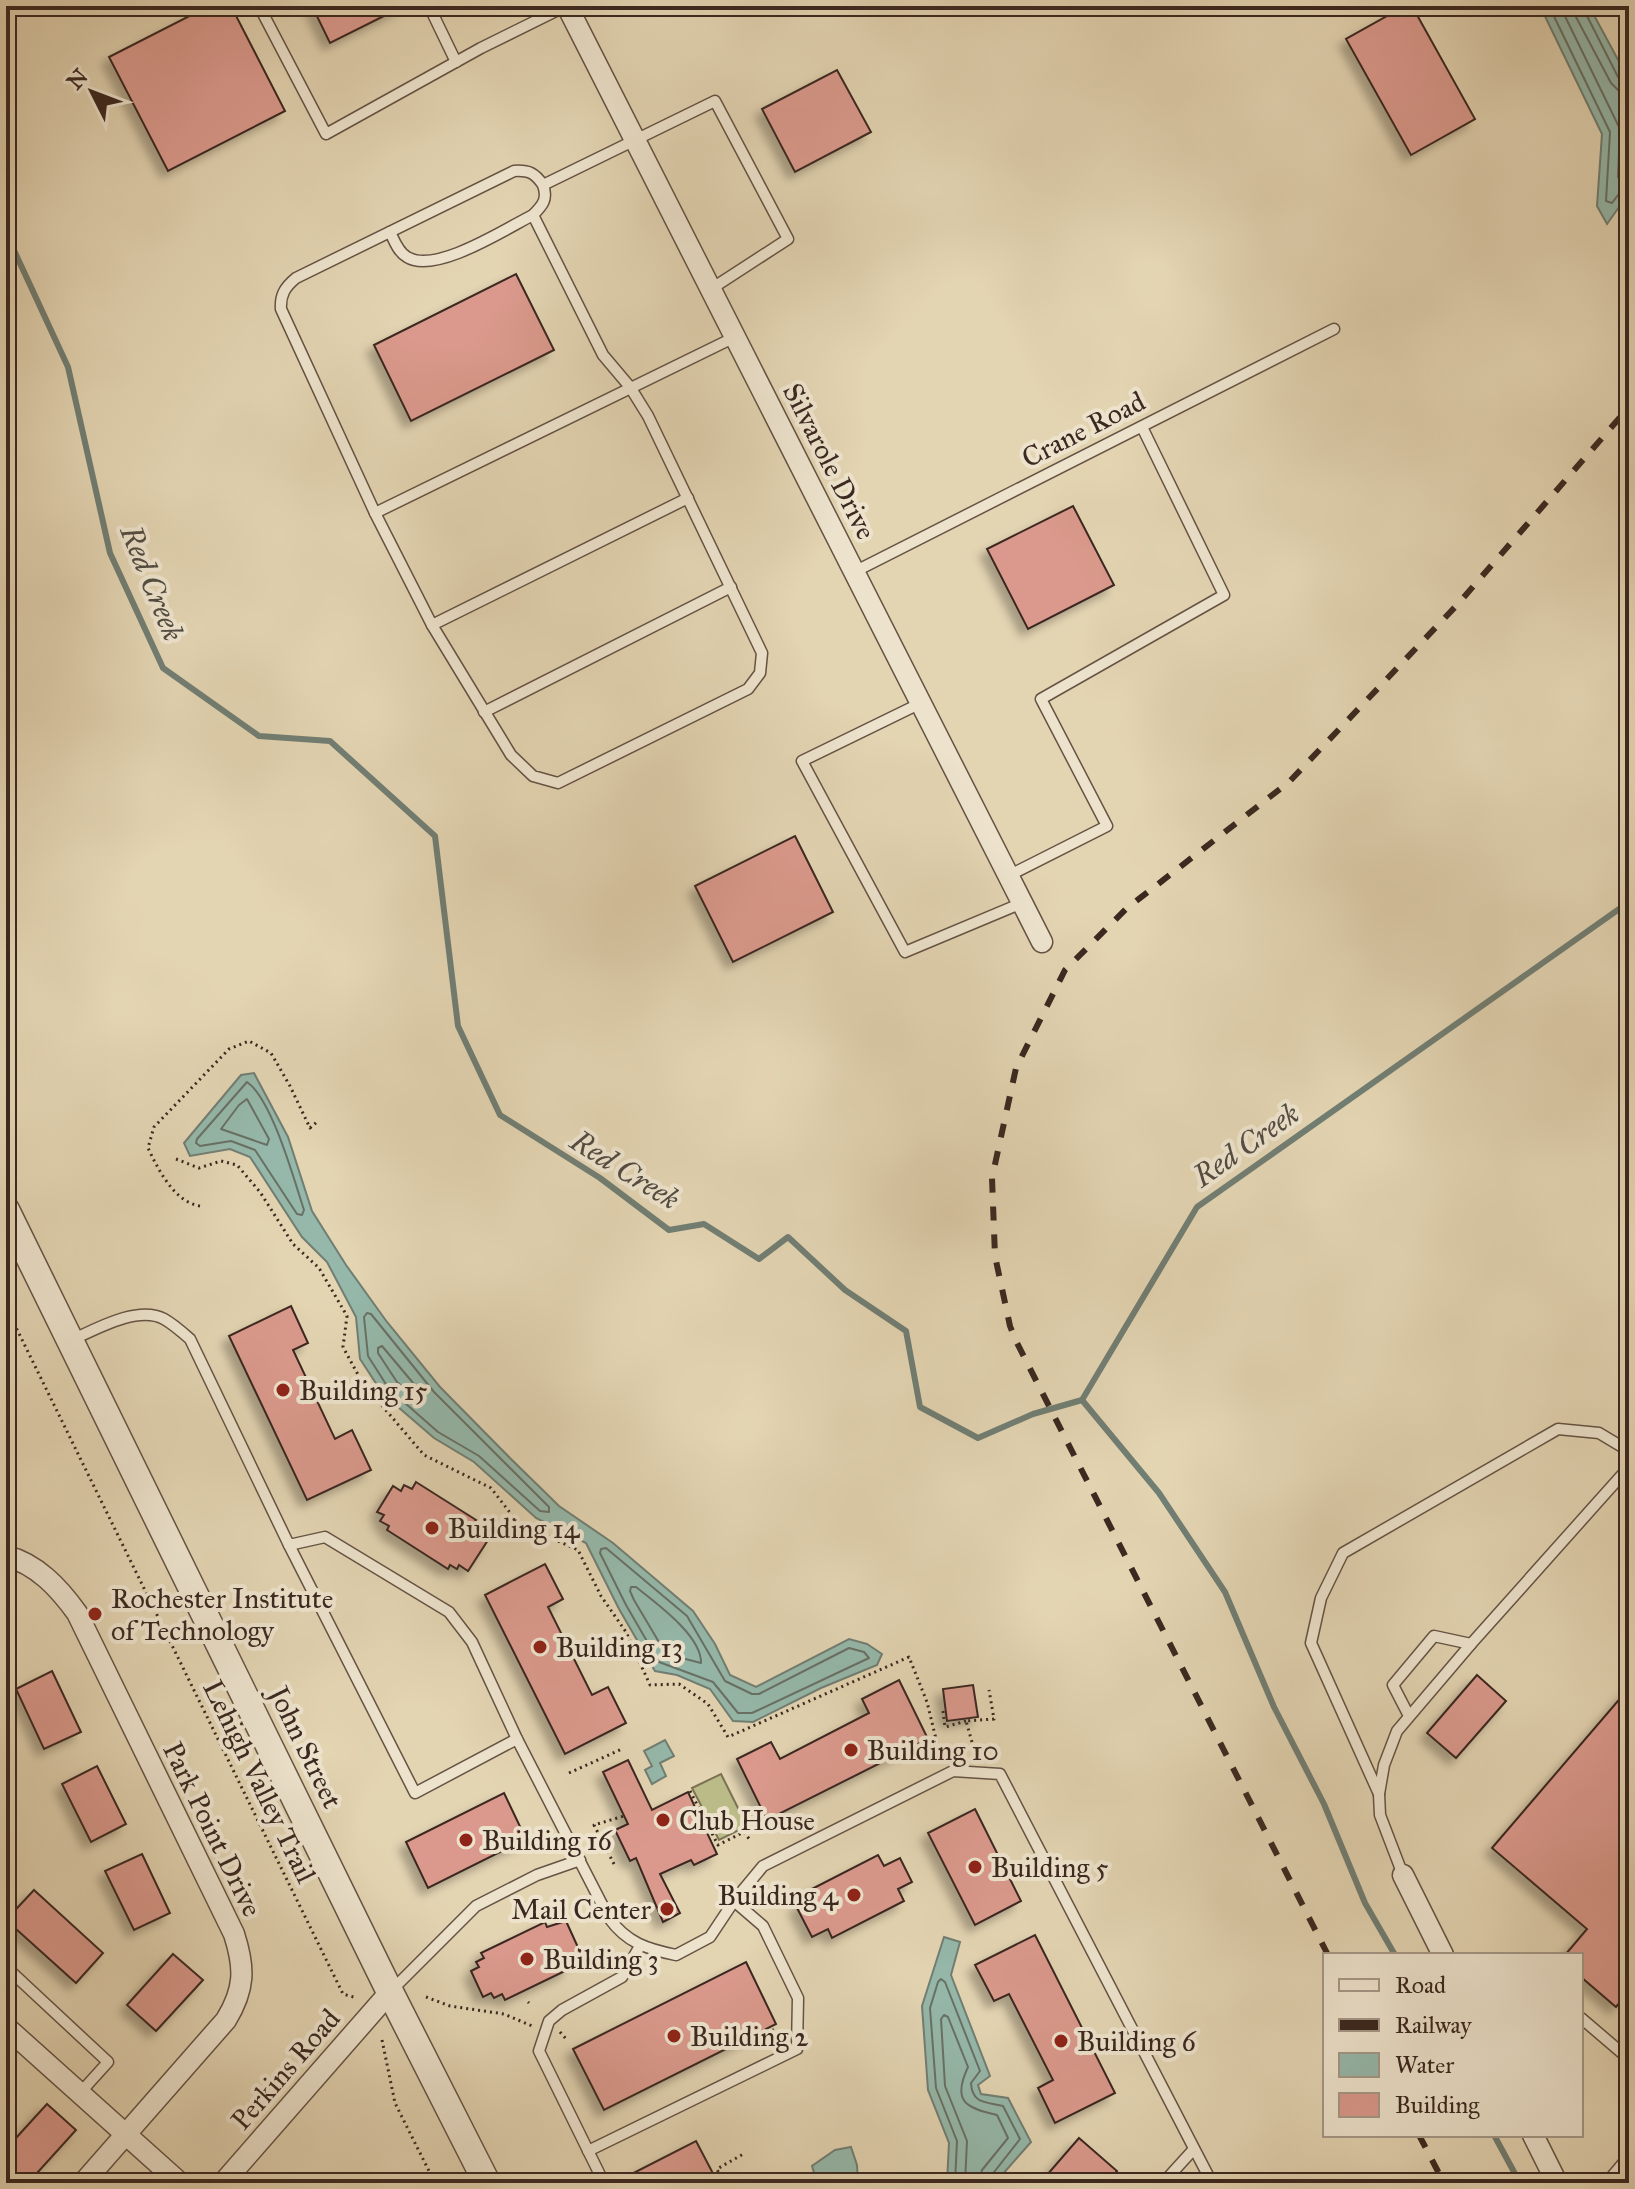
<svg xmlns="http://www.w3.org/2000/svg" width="1635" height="2189" viewBox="0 0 1635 2189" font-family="'IM FELL Great Primer',serif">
<defs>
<filter id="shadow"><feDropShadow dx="-7" dy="7" stdDeviation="4" flood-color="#0004"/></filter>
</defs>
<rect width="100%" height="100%" fill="#e3d4b2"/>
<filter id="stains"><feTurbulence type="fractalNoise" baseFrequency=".0025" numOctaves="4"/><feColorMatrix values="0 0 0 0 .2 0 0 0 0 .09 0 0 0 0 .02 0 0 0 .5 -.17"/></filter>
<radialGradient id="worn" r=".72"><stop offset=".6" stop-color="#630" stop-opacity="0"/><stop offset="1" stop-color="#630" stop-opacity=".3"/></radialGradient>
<polygon fill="#bbbb87" stroke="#7b7254" stroke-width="2" points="721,1774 747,1826 719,1840 692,1788"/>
<g fill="#95b8aa" stroke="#717e73" stroke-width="2">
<polygon points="1540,6 1589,6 1629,80 1629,193 1607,224 1597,206 1602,134"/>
<polygon points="254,1073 288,1137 312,1211 346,1265 387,1322 440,1387 511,1459 559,1506 613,1543 693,1611 715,1644 730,1675 756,1687 849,1639 867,1644 882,1654 877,1665 821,1688 753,1722 733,1721 710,1689 677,1675 655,1671 619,1609 586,1543 536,1518 474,1462 434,1438 383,1394 360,1359 356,1317 327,1262 302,1237 250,1157 230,1149 190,1156 184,1143 241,1075"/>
<polygon points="665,1740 674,1756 660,1763 666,1776 652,1784 645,1770 652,1766 644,1751"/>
<polygon points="944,1937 960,1942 951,1975 990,2076 978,2085 981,2094 1008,2098 1031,2142 995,2183 947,2183 949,2143 928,2090 922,2006"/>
<polygon points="851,2147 857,2165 858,2183 817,2183 812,2166 835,2150"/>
</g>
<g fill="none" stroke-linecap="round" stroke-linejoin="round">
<g stroke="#687065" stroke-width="2">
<polyline points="1549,6 1610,132 1606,201 1612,203 1621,191 1629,190"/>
<polyline points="1560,6 1620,129 1618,177 1621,180 1629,179"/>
<polyline points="1574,6 1576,17 1611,83 1618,90 1629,92"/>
<polyline points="1584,6 1585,12 1618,77 1629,82"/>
<path d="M247,1082C272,1099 294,1180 304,1210L302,1215L297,1214L255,1150L231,1141L200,1146L196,1143L197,1139Z"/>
<polygon points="247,1099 269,1139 267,1145 221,1129 239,1105"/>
<polygon points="367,1313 371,1314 434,1392 549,1507 549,1512 540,1511 479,1456 438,1432 389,1389 368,1356 364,1317"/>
<polygon points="382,1346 424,1396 423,1401 419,1401 397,1382 378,1353 378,1348"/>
<polygon points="606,1548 687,1616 725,1681 752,1694 759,1694 849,1648 864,1652 869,1658 752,1713 738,1713 713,1682 659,1662 626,1605 600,1553 601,1549"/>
<path d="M631,1587H636C656,1603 702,1636 701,1663L666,1654L634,1600L630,1591Z"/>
<path d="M955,2183L957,2141L936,2088L930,2008L938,1982L941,1979L945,1982L980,2071L971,2083C972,2104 986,2102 1003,2106L1020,2139L991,2176L989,2183"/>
<path d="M965,2183L967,2141L945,2086L941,2019L944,2015L948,2017L968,2067C952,2101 965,2108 997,2115L1008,2138L982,2170L979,2183"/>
</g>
<g stroke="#717e73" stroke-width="6">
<polyline points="6,233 68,367 110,553 163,668 259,736 330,741 435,836 458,1026 500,1115 600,1178 669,1230 704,1224 759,1259 788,1237 845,1290 906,1331 920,1407 978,1438 1033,1414 1082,1400 1197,1207 1629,902"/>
<polyline points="1082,1400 1159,1493 1225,1592 1274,1707 1324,1804 1365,1903 1395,1955"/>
<polyline points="1494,2135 1520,2183"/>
</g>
</g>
<g fill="#da998c" stroke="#3b2820" stroke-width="2" filter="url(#shadow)">
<polygon points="209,6 231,6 285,111 168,171 109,57"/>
<polygon points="312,6 404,6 330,43"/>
<polygon points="1405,6 1412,6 1475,119 1411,155 1346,39"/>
<polygon points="837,70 871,132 795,172 762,109"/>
<polygon points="516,274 554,350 411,421 374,345"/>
<polygon points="1073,506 1114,585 1028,629 987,549"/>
<polygon points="795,836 833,912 733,962 695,886"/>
<polygon points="291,1306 308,1343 293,1350 335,1439 352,1430 371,1470 307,1500 229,1336"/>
<polygon points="416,1482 476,1520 472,1525 481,1531 479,1535 488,1540 468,1571 459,1565 457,1569 450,1565 448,1569 387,1530 389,1526 380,1521 384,1515 377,1512 393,1486 401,1491 404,1485 412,1489"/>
<polygon points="545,1564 563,1599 548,1607 592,1695 608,1687 626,1723 565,1754 485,1595"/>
<polygon points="52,1671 81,1732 44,1749 16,1689"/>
<polygon points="1477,1675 1506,1701 1456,1758 1427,1733"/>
<polygon points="899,1680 928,1739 767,1820 737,1759 771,1742 780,1759 869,1713 862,1699"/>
<polygon points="973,1685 978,1717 947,1721 943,1689"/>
<polygon points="1629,1688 1629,1991 1616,2007 1581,1977 1581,1955 1565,1955 1587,1929 1492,1848"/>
<polygon points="628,1760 652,1810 688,1792 717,1854 694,1865 691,1860 660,1874 680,1913 663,1922 636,1858 630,1861 615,1830 628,1824 603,1772"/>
<polygon points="97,1766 126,1824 91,1842 62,1784"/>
<polygon points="504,1793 526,1839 428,1888 406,1842"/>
<polygon points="975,1809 1021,1901 975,1925 928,1833"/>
<polygon points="142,1854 170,1913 134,1930 105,1871"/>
<polygon points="878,1855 884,1866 900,1858 912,1882 898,1889 904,1901 832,1938 828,1929 812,1937 796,1906 809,1898 806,1892"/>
<polygon points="34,1890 103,1953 76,1983 6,1920"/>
<polygon points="566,1921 581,1954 566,1964 569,1969 505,2000 502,1994 494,1998 491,1993 483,1997 471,1971 479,1967 476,1962 484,1958 481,1953 545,1922 547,1927"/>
<polygon points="1035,1935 1115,2093 1055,2123 1038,2088 1053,2080 1009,1994 994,2001 975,1965"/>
<polygon points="173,1954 203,1980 156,2031 127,2005"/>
<polygon points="746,1962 776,2024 604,2110 573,2049"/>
<polygon points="47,2104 76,2130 28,2183 6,2183 6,2149"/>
<polygon points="1079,2138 1117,2171 1107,2183 1040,2183"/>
<polygon points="696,2141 718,2183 614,2183"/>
</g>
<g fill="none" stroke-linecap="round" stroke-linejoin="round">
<g stroke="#655344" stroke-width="13">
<g id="service">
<polyline points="259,6 326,134 481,48 566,6"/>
<polyline points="429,6 456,62"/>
<path d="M543,185C548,199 543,205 533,215L603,355L630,387L648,416L762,653L760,673L748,689L558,783L533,776L511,755L432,625L375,513L281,309C280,295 285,287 296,278L514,171C529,170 535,173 543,185L715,101L788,239L711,289"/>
<path d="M390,232C394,240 398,252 407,257C435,275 507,228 533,215"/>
<polyline points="375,513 735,337"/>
<polyline points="854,572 1334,329"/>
<polyline points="432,625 688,498"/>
<polyline points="921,703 802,761 905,952 1022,903"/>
<polyline points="484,712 731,587"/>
<polyline points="1010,875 1107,826 1041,699 1224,595 1142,427"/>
<path d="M72,1340C96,1329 138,1305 164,1319C173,1324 182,1332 190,1339L289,1545L325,1537L449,1612L472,1642L517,1739L609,1918C627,1943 647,1949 676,1955L710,1937L734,1901L763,1866L953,1771L1000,1774L1212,2183"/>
<polyline points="289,1545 415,1793 517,1739"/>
<polyline points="1409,1716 1393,1685 1434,1636 1471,1644"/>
<polyline points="1379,1794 1311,1643 1321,1598 1343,1553 1558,1429 1599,1433 1629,1451"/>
<polyline points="1403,1875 1380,1815 1379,1794 1384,1765 1397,1731 1471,1644 1629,1467"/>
<polyline points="6,1967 108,2062 80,2093"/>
<polyline points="391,1991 476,1906 537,1875 580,1860"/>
<polyline points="1581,2018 1629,2059"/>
<polyline points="588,2151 797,2049 798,1998 763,1926 734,1901"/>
<polyline points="604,2183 539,2051 549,2021 562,2010 622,1977 640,1946"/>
<polyline points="1163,2183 1193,2150"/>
</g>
</g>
<g stroke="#655344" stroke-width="23">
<g id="minor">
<polyline points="567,6 1042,942"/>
<path d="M6,1556C37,1564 59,1588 77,1613L234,1934C245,1968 245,1989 226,2020L83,2183"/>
<polyline points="1403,1875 1443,1955"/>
<polyline points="6,2027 180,2183"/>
<polyline points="1533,2135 1557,2183"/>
<polyline points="223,2183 390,1992"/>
<polyline points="1613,2183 1629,2164"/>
</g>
</g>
<g stroke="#655344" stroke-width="29">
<polyline id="tertiary" points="6,1210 390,1992 487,2183"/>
</g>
<g stroke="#3b2820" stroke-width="3" stroke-dasharray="2 4" stroke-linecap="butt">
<polyline points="176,1159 199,1168 221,1161 237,1165 260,1192 293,1244 319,1268 347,1316 343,1347 362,1382 424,1455 491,1488 518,1523 578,1550 601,1596 626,1632 650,1685 679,1684 708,1704 728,1737 909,1657 927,1702 938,1747"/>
<path d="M200,1206C174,1202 158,1169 148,1148L154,1127L229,1049L249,1041L271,1053L290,1086L310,1128L318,1121"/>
<polyline points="6,1307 343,1994 357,1998"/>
<polyline points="943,1711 945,1727 966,1721"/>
<polyline points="972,1742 966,1721 994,1719 989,1690"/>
<polyline points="569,1773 622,1749"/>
<polyline points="690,1791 718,1845 744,1832 750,1840"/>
<polyline points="591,1852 605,1845"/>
<polyline points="614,1864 594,1825 624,1816"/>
<polyline points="426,1997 450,2006 504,2014 532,2026"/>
<polyline points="528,2002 529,2003"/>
<polyline points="772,2029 779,2043"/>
<polyline points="560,2032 567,2040"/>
<polyline points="382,2040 395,2103 435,2183"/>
<polyline points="723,2183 717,2169 745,2153"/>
</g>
<use href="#service" stroke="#ede3cd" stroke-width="10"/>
<use href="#minor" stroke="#ede3cd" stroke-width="20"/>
<use href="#tertiary" stroke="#ede3cd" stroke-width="26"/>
<g stroke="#3b2820" stroke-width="6" stroke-dasharray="14 14" stroke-linecap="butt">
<polyline points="1328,1955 1016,1341 1010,1326 995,1256 992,1178 1016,1068 1065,970 1126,909 1289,782 1457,605 1629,407"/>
<polyline points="1419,2135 1444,2183"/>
</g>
</g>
<g fill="#8f2418" stroke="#ede3cd" stroke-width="3">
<circle cx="283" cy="1390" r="8"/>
<circle cx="432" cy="1528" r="8"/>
<circle cx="95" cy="1614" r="8"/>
<circle cx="540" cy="1647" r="8"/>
<circle cx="851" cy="1750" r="8"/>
<circle cx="663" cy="1820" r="8"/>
<circle cx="466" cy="1840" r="8"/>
<circle cx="975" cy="1867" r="8"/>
<circle cx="854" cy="1895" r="8"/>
<circle cx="667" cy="1909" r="8"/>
<circle cx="527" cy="1959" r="8"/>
<circle cx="674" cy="2036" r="8"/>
<circle cx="1061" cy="2041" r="8"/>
</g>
<g text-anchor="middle" stroke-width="8" stroke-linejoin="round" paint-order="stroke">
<g font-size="28" fill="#3b2820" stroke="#ede3cd">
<text transform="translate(1083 429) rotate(-27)" y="10">Crane Road</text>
<text transform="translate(830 461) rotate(63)" y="10">Silvarole Drive</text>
<text transform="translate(306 1747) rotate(64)" y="10">John Street</text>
<text transform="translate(260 1781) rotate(64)" y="10">Lehigh Valley Trail</text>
<text transform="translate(213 1829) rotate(64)" y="10">Park Point Drive</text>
<text transform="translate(285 2069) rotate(-49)" y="10">Perkins Road</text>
</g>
<g font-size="28" fill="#3b2820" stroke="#ede3cd" text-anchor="start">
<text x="299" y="1400">Building 15</text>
<text x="448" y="1538">Building 14</text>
<text x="111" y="1608">Rochester Institute<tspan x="111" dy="32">of Technology</tspan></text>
<text x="556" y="1657">Building 13</text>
<text x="867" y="1760">Building 10</text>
<text x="679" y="1830">Club House</text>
<text x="482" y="1850">Building 16</text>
<text x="991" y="1877">Building 5</text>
<text x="838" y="1905" text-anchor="end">Building 4</text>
<text x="651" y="1919" text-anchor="end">Mail Center</text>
<text x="543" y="1969">Building 3</text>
<text x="690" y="2046">Building 2</text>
<text x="1077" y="2051">Building 6</text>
</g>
<g font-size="30" font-style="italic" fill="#524c42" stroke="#ede3cd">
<text transform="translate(152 583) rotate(68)" y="10">Red Creek</text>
<text transform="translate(1246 1145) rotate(-35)" y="10">Red Creek</text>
<text transform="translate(625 1170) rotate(32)" y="10">Red Creek</text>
</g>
</g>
<rect width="1635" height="2189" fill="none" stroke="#e3d4b2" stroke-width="32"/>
<rect x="8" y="8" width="1619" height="2173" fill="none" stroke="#3b2820" stroke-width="4"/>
<rect x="16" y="16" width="1603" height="2157" fill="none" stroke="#3b2820" stroke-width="2"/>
<rect x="1323" y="1953" width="260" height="184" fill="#ede3cd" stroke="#a69888" stroke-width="2"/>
<rect x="1339" y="1979" width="40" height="12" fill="#ede3cd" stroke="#a69888" stroke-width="2"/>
<text x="1395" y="1993" font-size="24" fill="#3b2820">Road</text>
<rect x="1339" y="2019" width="40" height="12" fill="#3b2820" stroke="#a69888" stroke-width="2"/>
<text x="1395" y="2033" font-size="24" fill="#3b2820">Railway</text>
<rect x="1339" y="2053" width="40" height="24" fill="#95b8aa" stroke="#a69888" stroke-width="2"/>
<text x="1395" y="2073" font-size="24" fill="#3b2820">Water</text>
<rect x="1339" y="2093" width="40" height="24" fill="#da998c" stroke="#a69888" stroke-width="2"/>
<text x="1395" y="2113" font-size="24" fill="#3b2820">Building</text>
<g transform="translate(92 92) rotate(312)" stroke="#ede3cd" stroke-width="6" paint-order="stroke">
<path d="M0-6L14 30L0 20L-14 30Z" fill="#3b2820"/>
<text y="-12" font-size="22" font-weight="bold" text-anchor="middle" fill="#3b2820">N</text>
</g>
<rect width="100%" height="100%" filter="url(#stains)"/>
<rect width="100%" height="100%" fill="url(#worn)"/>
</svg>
